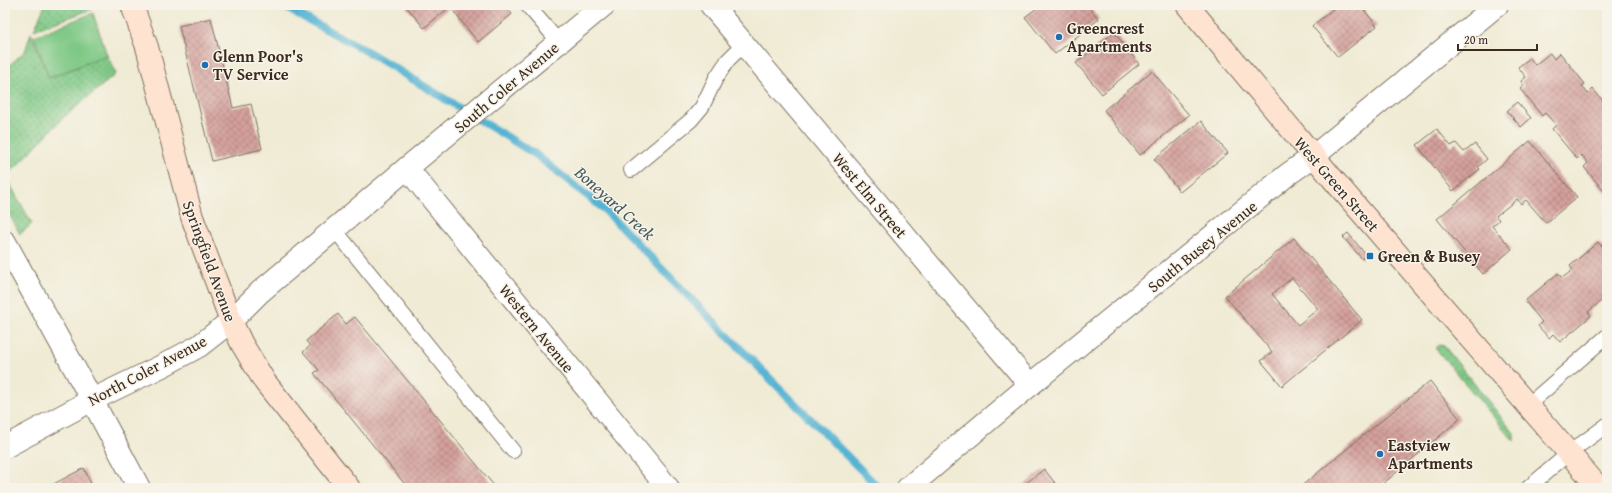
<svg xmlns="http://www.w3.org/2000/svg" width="1612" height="493" viewBox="0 0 1612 493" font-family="'Gentium Book Plus',serif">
<defs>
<pattern id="grass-dots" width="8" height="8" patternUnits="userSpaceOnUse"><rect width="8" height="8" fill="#7ec885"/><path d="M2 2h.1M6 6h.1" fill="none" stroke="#68a36c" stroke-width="1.8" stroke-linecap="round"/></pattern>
<pattern id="building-cross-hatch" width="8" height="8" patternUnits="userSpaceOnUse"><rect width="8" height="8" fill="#d4a09d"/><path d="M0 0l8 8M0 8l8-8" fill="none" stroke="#ad837f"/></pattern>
</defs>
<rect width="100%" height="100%" fill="#f7f3e8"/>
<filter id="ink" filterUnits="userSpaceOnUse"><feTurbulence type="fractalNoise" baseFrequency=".025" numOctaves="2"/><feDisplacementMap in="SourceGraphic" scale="8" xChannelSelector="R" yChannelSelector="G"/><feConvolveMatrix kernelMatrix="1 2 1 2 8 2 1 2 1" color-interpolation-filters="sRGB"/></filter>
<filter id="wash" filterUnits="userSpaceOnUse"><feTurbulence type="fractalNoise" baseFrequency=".012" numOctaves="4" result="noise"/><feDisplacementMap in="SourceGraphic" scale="16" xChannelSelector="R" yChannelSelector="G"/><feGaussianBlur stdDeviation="0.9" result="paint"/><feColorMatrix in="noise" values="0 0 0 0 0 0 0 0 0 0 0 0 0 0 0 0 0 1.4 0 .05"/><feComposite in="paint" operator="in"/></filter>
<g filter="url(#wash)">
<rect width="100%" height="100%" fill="#f0ebd4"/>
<g fill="url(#grass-dots)" stroke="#5c7952">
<polygon points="45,5 92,5 93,9 34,30"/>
<polygon points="31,33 49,78 107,55 116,74 63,118 11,172 5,162 5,69 25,51"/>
<polygon points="5,175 32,224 20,234 5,207"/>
<polygon points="1439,345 1444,346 1514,433 1514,441 1435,348"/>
</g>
<polygon fill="#7ec885" stroke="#5c7952" points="93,13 107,55 49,78 34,36"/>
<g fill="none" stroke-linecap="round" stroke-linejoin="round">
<polyline stroke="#55b3d3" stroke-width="8" points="281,5 370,53 535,154 605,210 690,298 879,488"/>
</g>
<g id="blocks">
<g fill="url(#building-cross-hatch)" fill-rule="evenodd">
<polygon points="405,5 505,5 512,14 478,42 450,7 424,28"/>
<polygon points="1041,5 1087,5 1099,19 1055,54 1025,17"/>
<polygon points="1338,5 1360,5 1377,26 1338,57 1312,26"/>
<polygon points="211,18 233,108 251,104 262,149 212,161 179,26"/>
<polygon points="1114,32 1139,64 1102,94 1076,63"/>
<polygon points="1550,53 1554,59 1560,53 1585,84 1582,86 1588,94 1593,89 1607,106 1607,195 1584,167 1588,163 1581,155 1577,159 1552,129 1556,125 1545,113 1542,116 1520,89 1524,86 1521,81 1526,77 1518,67 1530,58 1535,65"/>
<polygon points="1152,71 1189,115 1140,155 1104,110"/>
<polygon points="1517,102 1531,118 1521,127 1507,111"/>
<polygon points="1201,121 1228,153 1180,192 1154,159"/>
<polygon points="1437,129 1451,146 1456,143 1464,152 1475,144 1487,159 1478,167 1480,169 1453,191 1417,145"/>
<polygon points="1530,141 1577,197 1546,223 1526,200 1521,204 1517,199 1496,216 1499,220 1492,226 1512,249 1483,274 1437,219"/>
<polygon points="1348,233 1366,255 1362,259 1343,237"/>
<path d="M1294,238L1362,320L1282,386L1261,361L1272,352L1225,296ZM1292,278L1318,309L1298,325L1272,294Z"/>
<polygon points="1607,241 1607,303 1605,304 1602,300 1588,312 1591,316 1560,342 1553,334 1549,338 1538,326 1542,322 1525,301 1558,273 1562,278 1573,270 1570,266 1598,242 1602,246"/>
<polygon points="338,314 346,324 355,317 496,488 408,488 314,373 319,370 303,352 310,346 306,341"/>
<polygon points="1430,381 1460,419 1378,488 1299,488"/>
<polygon points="84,468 93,488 46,488"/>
<polygon points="1044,469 1059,488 1020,488"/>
</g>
</g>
</g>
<g filter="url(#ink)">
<use href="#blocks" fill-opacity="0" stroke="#7a6e5e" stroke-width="1"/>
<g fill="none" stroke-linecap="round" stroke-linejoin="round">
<g stroke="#7a6e5e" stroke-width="16">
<g id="lane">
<polyline points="527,5 559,42"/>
<polyline points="631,170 691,120 702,107 716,78 728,60 744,44"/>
<polyline points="335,230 513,451"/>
<polyline points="1528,405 1607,336"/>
<polyline points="1528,488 1569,453 1607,425"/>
</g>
</g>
<g stroke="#7a6e5e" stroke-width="24">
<g id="street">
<polyline points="711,5 1030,385"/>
<polyline points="407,168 668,488"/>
<polyline points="5,242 92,400 139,488"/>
<polyline points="5,447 92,400 164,365 199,346 231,321 260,292 407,168 604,5"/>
<polyline points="908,488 1030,385 1287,175 1314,156 1497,5"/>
</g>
</g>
<g stroke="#7a6e5e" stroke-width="24">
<g id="secondary">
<polyline points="132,5 147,47 192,217 231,321 242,344 265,382 349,488"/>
<polyline points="1187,5 1337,184 1599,488"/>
</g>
</g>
<use href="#lane" stroke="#fff" stroke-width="14"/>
<use href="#street" stroke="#fff" stroke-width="22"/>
<use href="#secondary" stroke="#fee3d1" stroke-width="22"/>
</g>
</g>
<g fill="#1f6fb2" stroke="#f7f3e8" stroke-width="1.5">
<circle cx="1059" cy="37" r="4"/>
<circle cx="205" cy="65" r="4"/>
<rect x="1366" y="252" width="8" height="8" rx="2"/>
<circle cx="1380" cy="454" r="4"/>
</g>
<g text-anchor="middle" stroke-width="3" stroke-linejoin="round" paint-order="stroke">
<g font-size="16" font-weight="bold" fill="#3b2a1e" stroke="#f7f3e8" text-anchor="start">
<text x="1067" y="34">Greencrest<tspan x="1067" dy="18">Apartments</tspan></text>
<text x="213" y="62">Glenn Poor's<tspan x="213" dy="18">TV Service</tspan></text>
<text x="1378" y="262">Green &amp; Busey</text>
<text x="1388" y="451">Eastview<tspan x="1388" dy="18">Apartments</tspan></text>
</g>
<g font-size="16" fill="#3b2a1e" stroke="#f7f3e8">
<text transform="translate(506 87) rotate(-40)" y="6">South Coler Avenue</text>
<text transform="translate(1337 184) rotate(49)" y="6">West Green Street</text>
<text transform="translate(870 195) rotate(50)" y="6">West Elm Street</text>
<text transform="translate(1202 246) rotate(-39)" y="6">South Busey Avenue</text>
<text transform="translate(210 261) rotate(70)" y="6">Springfield Avenue</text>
<text transform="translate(537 328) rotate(51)" y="6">Western Avenue</text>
<text transform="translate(147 370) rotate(-28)" y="6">North Coler Avenue</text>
</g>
<g font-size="17" font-style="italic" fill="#445a5d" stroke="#f7f3e8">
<text transform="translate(615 203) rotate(42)" y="6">Boneyard Creek</text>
</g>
</g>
<rect width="1612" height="493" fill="none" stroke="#f7f3e8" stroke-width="20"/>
<path d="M1458 44v6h79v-6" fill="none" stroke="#3b2a1e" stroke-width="2"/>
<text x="1464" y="44" font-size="12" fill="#3b2a1e" stroke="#f7f3e8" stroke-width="3" paint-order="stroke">20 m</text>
</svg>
